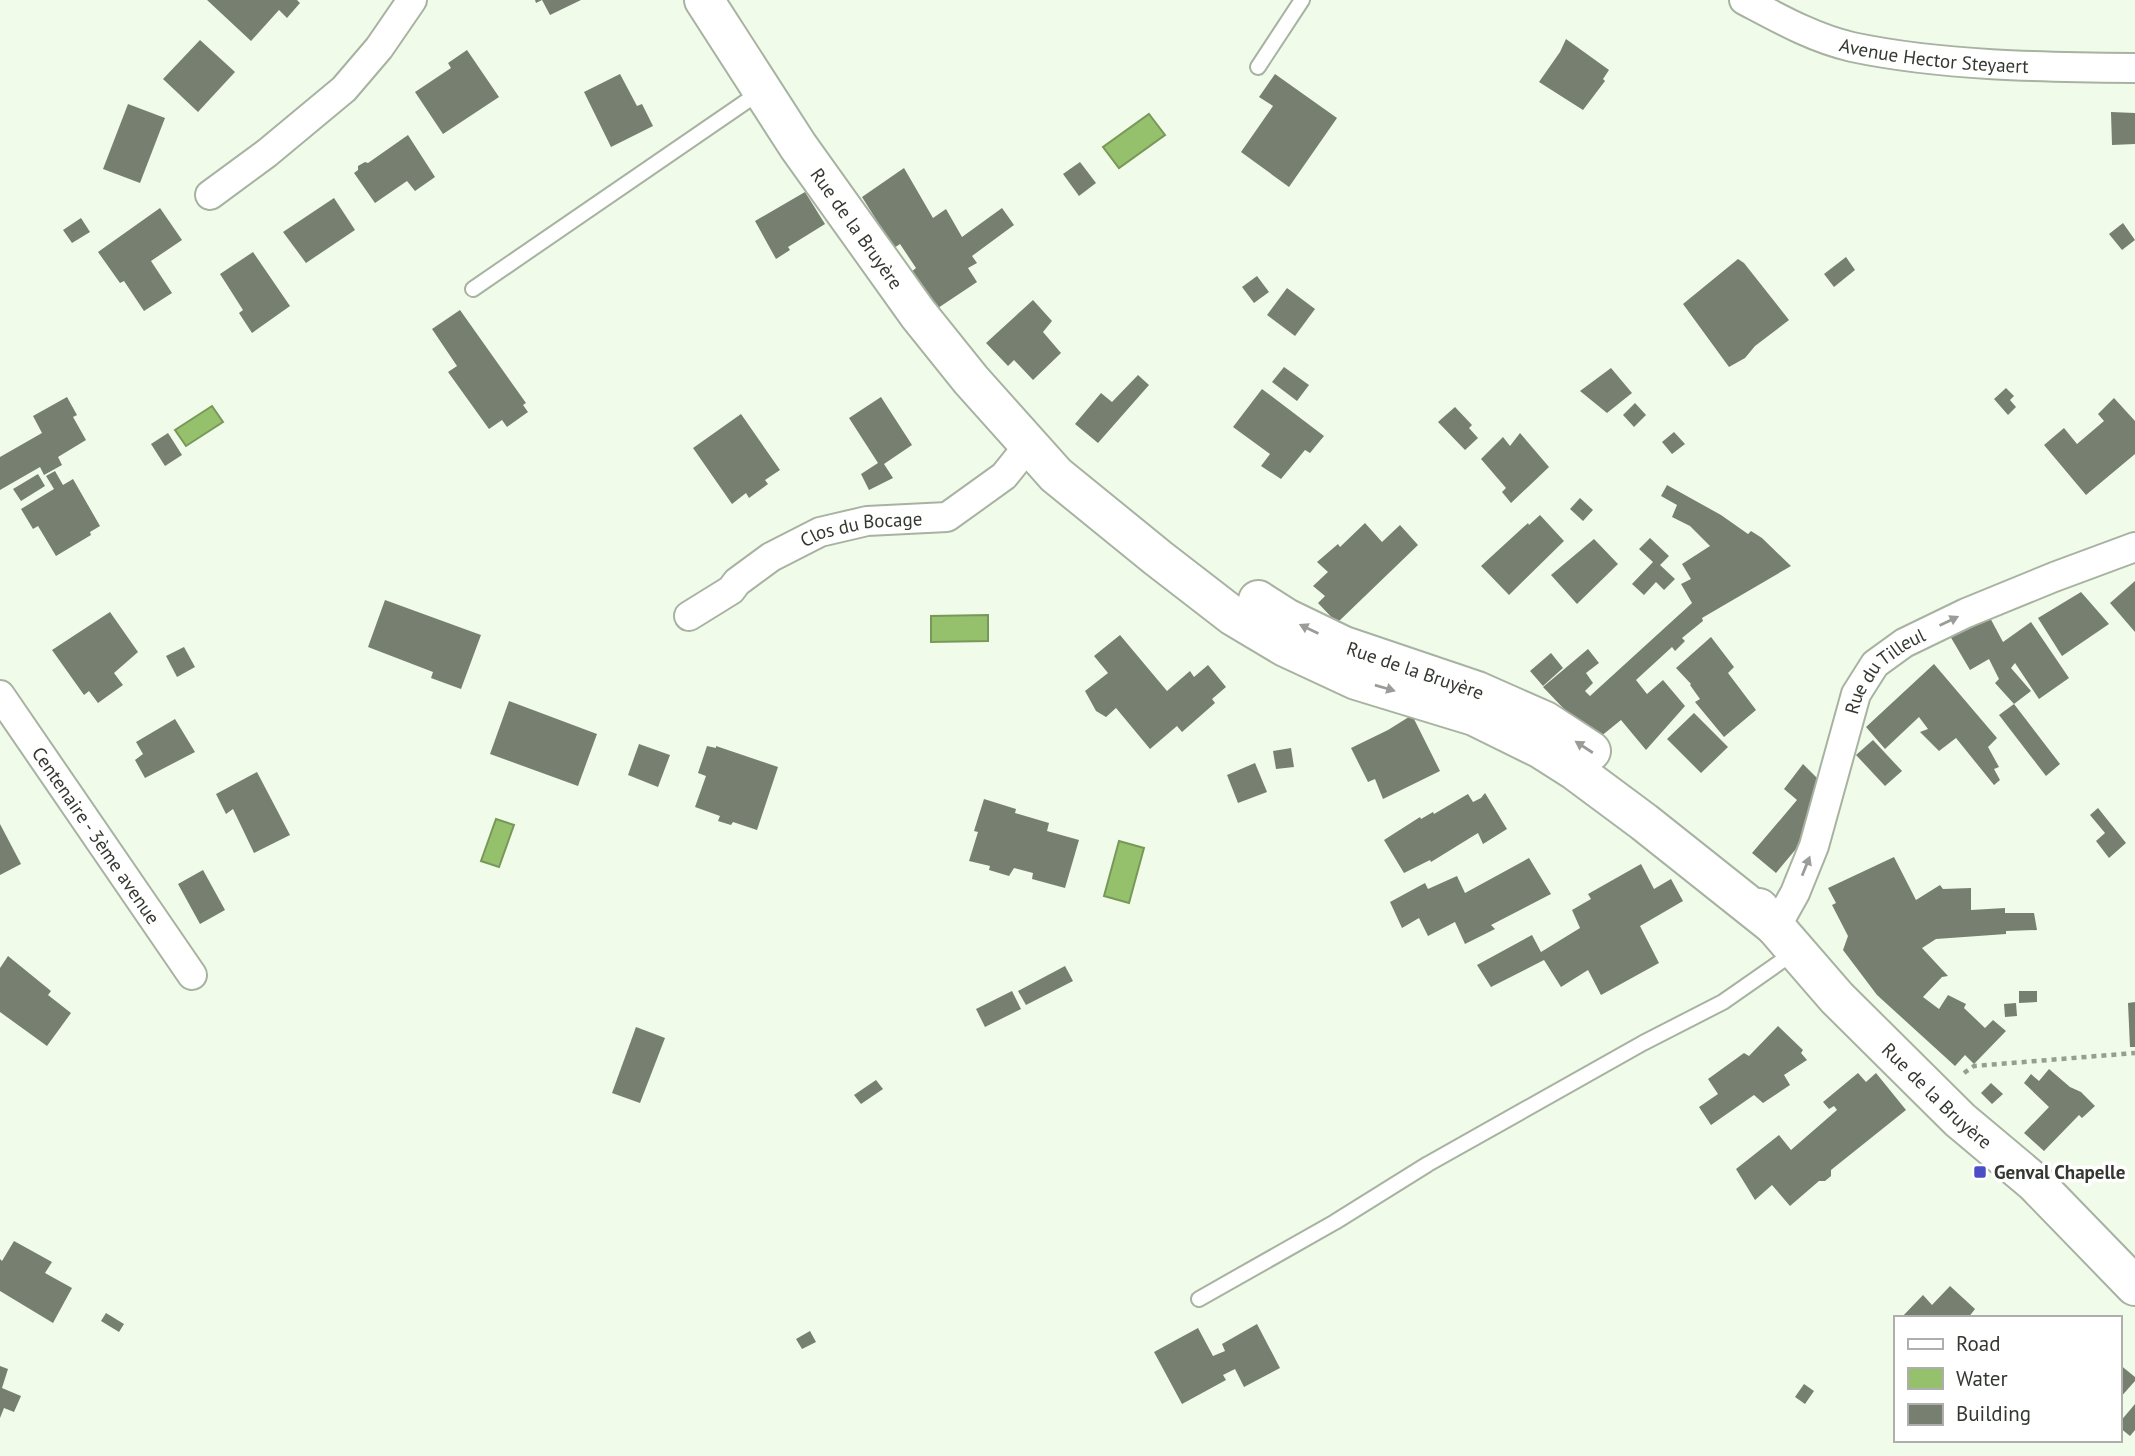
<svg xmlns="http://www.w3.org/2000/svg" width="2135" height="1456" viewBox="0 0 2135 1456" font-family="'PT Sans',sans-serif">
<rect width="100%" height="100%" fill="#f1fbe9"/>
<g fill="#95c16c" stroke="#78985a" stroke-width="2">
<polygon points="1149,114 1165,135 1119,168 1103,147"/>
<polygon points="212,406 223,422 186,446 175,430"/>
<polygon points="988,615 988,641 931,642 931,616"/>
<polygon points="496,819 514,825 499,867 481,861"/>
<polygon points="1119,841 1144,848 1129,903 1104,896"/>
</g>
<g fill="#778070">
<polygon points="207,0 297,0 300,3 287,18 279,10 251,41"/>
<polygon points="535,0 581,0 550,15 542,0 536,3"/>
<polygon points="1566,39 1609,70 1603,79 1605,81 1583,110 1539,82 1560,52"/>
<polygon points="200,40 235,72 198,112 163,79"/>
<polygon points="467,50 499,97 443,134 415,92 451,68 448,63"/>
<polygon points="620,74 637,106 642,104 653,126 611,147 584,92"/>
<polygon points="1275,74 1337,118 1289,187 1241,152 1273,106 1259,97"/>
<polygon points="128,104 165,118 140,183 103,169"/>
<polygon points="2111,112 2135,113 2135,144 2112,145"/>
<polygon points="408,135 435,177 415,191 407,181 375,203 354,173 358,170 358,166 365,162 368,163"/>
<polygon points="1080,162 1096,183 1079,196 1063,174"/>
<polygon points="904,168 933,218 946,209 962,237 1002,208 1014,225 972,256 977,263 968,268 977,282 938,308 927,293 924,295 910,273 916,268 900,244 894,248 862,197"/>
<polygon points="805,192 825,224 788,247 790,250 776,259 755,221"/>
<polygon points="334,198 355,230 306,263 283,232"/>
<polygon points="160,208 182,240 151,261 172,293 144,311 124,281 120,283 98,252"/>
<polygon points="81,218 90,232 72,243 63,230"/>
<polygon points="2123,223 2135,240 2122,250 2109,234"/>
<polygon points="253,252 290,306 252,333 239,313 243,310 220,274"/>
<polygon points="1846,257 1855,270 1834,287 1824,274"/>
<polygon points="1738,259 1744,263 1789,320 1755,346 1745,358 1729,367 1683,304"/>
<polygon points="1257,276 1269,292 1254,303 1242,287"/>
<polygon points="1287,288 1315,309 1295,336 1267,315"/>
<polygon points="1033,300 1052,321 1043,332 1061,353 1033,380 1014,360 1008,366 986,343"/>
<polygon points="460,310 526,403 523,405 528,412 507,427 502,420 489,429 448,372 457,366 432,329"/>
<polygon points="1284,367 1309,385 1297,401 1272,382"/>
<polygon points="1611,368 1632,393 1607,413 1580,391"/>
<polygon points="1138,375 1149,385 1098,443 1075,424 1101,393 1112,402"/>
<polygon points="2006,388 2014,396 2010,400 2016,407 2008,415 1994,399"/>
<polygon points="1262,389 1324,436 1310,453 1305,450 1281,479 1261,466 1270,454 1233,427"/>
<polygon points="67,397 77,415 73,417 86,440 58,457 62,465 44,475 40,467 0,490 0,457 42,433 33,416"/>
<polygon points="881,397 912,445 884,464 893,478 869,490 861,474 878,463 849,418"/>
<polygon points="2114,398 2135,421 2135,454 2086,495 2044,445 2064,428 2077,444 2104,421 2098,414"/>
<polygon points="1635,403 1646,415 1634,427 1623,415"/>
<polygon points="1455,407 1472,425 1469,428 1478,438 1465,450 1438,422"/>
<polygon points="741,414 780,470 765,480 768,484 749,498 746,493 732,504 693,448"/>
<polygon points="1674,432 1685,444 1672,454 1662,442"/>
<polygon points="168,433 182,455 165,466 151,444"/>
<polygon points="1520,433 1549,467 1511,503 1502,492 1506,488 1481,459 1503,437 1510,446"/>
<polygon points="55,471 63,485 73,479 100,526 90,532 91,535 56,556 38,526 33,529 21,509 54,489 46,476"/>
<polygon points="38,474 45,486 21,501 13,489"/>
<polygon points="1667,485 1721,515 1748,534 1751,531 1762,538 1791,566 1702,618 1703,621 1682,638 1685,641 1675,651 1672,647 1636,680 1647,694 1663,680 1685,706 1646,750 1621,720 1600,737 1568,717 1565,710 1543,687 1588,649 1599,663 1586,673 1593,683 1585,691 1590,696 1692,603 1681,584 1691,579 1682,564 1710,546 1690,526 1672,517 1677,505 1661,496"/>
<polygon points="1580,498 1593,510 1583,521 1570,509"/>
<polygon points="1540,515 1564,541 1509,595 1481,566 1528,523 1529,525"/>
<polygon points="1365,523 1382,542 1400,525 1418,545 1337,623 1318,603 1325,596 1313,586 1328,572 1317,562 1338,544 1340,547"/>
<polygon points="1650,538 1669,556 1660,565 1675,579 1664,590 1656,582 1644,595 1632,584 1653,562 1639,549"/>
<polygon points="1594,539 1618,564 1577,604 1551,575"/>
<polygon points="2135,581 2135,632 2110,603"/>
<polygon points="2081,592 2109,624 2062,656 2038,618"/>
<polygon points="385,600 481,635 461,689 431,678 433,672 368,647"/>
<polygon points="110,612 138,652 114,673 123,685 98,703 89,691 84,695 52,650"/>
<polygon points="1988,614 2003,642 2031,622 2069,678 2039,699 2015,663 2011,668 2031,691 2014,704 1995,683 1999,679 1989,659 1970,670 1950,636"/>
<polygon points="1120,635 1167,691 1190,671 1194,677 1208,665 1226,687 1212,699 1215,703 1182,732 1177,726 1150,749 1116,708 1106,717 1096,711 1085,691 1108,673 1094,656"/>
<polygon points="1711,637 1734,667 1728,673 1756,710 1724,737 1695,702 1700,699 1690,685 1691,684 1676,668"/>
<polygon points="184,647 195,667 177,677 166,656"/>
<polygon points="1551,653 1563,668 1543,686 1530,671"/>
<polygon points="1934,664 1997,738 1988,747 1999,767 1994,769 2000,780 1994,785 1956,738 1939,751 1920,732 1928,729 1919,717 1885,749 1866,727"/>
<polygon points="509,701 597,734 578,786 490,754"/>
<polygon points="2014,704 2060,764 2046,776 1999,715"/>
<polygon points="1694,713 1728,747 1701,773 1667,739"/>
<polygon points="1412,715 1440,771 1383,799 1375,779 1368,782 1351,748 1388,730"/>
<polygon points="175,719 195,752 145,778 135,760 143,754 136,742"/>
<polygon points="1873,740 1902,771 1885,786 1856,755"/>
<polygon points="639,744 670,755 658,787 628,775"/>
<polygon points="707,746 716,748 716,746 778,767 757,830 733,822 731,825 718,821 720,816 695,807 706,776 698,773"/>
<polygon points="1291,748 1294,767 1276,769 1273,751"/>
<polygon points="1255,763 1267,792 1238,803 1227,775"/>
<polygon points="1803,764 1819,780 1808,825 1802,834 1806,837 1776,873 1752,853 1797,800 1784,789"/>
<polygon points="257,772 290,835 254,853 233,809 226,814 216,794"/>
<polygon points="1485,793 1507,829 1483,844 1478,833 1431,862 1430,860 1404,873 1384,840 1420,817 1421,819 1433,812 1434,814 1468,794 1473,802 1481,798"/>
<polygon points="984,799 1016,809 1015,813 1049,823 1047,831 1079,840 1065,888 1032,879 1033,873 1014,868 1009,876 989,870 990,866 969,861 978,832 974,831"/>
<polygon points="2098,808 2126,843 2109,858 2096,841 2105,833 2090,815"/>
<polygon points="0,824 21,864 0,875"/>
<polygon points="1894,857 1916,900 1940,885 1943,889 1971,888 1971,910 2005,908 2005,913 2034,913 2037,930 2006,931 2006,934 1936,939 1922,948 1948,976 1942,977 1923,997 1939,1009 1948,995 1966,1004 1964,1008 1985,1028 1993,1020 2006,1031 1974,1064 1965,1055 1955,1066 1877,995 1843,950 1848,936 1832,905 1836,903 1828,888"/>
<polygon points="1529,858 1551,894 1491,925 1495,929 1465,944 1455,922 1428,936 1419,918 1402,928 1390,902 1425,883 1428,889 1457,876 1465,893"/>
<polygon points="1641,864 1654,889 1671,879 1683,901 1640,926 1659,963 1601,995 1588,970 1561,987 1544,960 1491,987 1477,965 1532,935 1541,952 1580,928 1572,910 1591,899 1588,894"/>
<polygon points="203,870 225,910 200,924 178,884"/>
<polygon points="8,956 51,991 48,995 71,1013 47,1046 0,1012 0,968"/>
<polygon points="1065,966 1073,981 1026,1005 1018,991"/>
<polygon points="1012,991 1021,1009 985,1027 976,1009"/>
<polygon points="2019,991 2037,991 2037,1002 2019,1003"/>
<polygon points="2135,1002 2135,1047 2130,1047 2128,1003"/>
<polygon points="2016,1003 2017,1016 2005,1017 2004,1004"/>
<polygon points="1778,1026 1803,1050 1801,1053 1807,1060 1784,1075 1790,1085 1763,1103 1754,1095 1711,1125 1699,1107 1718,1094 1708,1079 1744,1053 1749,1056"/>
<polygon points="636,1027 665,1038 640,1103 612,1093"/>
<polygon points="2049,1069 2070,1087 2081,1092 2095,1106 2082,1118 2079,1115 2044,1151 2024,1133 2049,1107 2024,1083 2031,1074 2039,1081"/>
<polygon points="1858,1073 1866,1082 1876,1073 1906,1110 1831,1170 1831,1176 1825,1181 1819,1181 1790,1206 1772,1185 1755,1200 1736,1169 1779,1135 1791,1150 1837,1110 1834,1106 1829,1109 1823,1102"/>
<polygon points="876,1080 883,1089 861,1104 854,1095"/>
<polygon points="1991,1083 2003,1094 1992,1104 1981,1093"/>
<polygon points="14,1241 52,1262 45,1273 72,1288 53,1323 0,1291 0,1259 2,1261"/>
<polygon points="1950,1286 1975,1309 1968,1318 1901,1318 1923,1295 1932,1305"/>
<polygon points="106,1313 124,1324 119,1332 101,1321"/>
<polygon points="1257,1324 1280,1368 1244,1387 1235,1369 1223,1375 1226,1380 1182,1404 1154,1352 1198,1328 1213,1356 1225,1351 1222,1344"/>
<polygon points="810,1331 816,1342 802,1349 796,1339"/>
<polygon points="2119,1364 2135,1377 2135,1381 2119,1399"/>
<polygon points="0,1366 8,1369 2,1388 21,1396 14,1412 4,1408 0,1418"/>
<polygon points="1804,1384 1814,1391 1805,1404 1795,1397"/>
<polygon points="2135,1404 2135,1430 2130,1436 2119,1427 2119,1423"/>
</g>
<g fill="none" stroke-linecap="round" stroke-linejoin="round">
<g stroke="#a8b2a1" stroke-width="18">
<g id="lane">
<polyline points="1258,67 1302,0"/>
<polyline points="473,289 760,92"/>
<polyline points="1199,1299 1335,1222 1428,1164 1643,1043 1723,1002 1796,951"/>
</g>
</g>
<g stroke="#a8b2a1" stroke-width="32">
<g id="street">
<path id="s1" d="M1744,0C1778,18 1813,38 1852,47C1942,66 2043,67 2135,68"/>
<polyline points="210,195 267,153 344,89 379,48 412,0"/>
<path id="s2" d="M689,616L731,590L737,582L771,557L820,532L867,521L947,517L1004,476L1029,445"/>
<path id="s3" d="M0,695L192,975"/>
<path id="s4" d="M1776,927L1795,893L1814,846L1856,694L1875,664L1904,643L1966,613L2054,577L2135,547"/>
</g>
</g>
<g stroke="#a8b2a1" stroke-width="42">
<g id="secondary">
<path id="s5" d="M704,0L798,146L918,314L971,380L1056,475L1158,558L1233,616L1285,647L1356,680L1474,716L1541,749L1574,770L1644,822L1776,927"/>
<path id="s6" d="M1258,600L1286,618L1344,646L1477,691L1545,721L1591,751"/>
<path id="s7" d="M1759,908L1837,998L1960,1120L2035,1183L2135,1286"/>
</g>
</g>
<polyline stroke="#979e91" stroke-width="4.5" stroke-dasharray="5 5" stroke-linecap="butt" points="1964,1073 1974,1066 2135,1053"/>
<use href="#lane" stroke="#fff" stroke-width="14"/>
<use href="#street" stroke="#fff" stroke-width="28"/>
<use href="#secondary" stroke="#fff" stroke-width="38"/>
</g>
<defs><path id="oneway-solid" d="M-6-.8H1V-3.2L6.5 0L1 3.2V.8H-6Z" transform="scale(1.75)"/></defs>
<g fill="#9a9c98">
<use href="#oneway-solid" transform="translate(1949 621) rotate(-26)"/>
<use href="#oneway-solid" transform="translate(1309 629) rotate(-154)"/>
<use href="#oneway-solid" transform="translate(1385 688) rotate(16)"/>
<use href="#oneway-solid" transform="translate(1584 747) rotate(-147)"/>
<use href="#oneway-solid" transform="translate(1806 866) rotate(-68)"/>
</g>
<rect fill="#4b4fc5" stroke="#fff" stroke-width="2.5" x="1973" y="1165" width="14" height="14" rx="3.5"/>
<g text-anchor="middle" stroke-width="7" stroke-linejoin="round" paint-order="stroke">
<g font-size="19" fill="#343831" stroke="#fff">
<text dy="7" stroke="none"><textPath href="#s1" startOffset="201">Avenue Hector Steyaert</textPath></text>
<text dy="7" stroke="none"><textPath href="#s5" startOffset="275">Rue de la Bruyère</textPath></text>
<text dy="7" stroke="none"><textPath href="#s2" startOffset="198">Clos du Bocage</textPath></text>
<text dy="7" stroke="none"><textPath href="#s6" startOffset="173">Rue de la Bruyère</textPath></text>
<text dy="7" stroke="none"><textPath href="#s4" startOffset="284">Rue du Tilleul</textPath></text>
<text dy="7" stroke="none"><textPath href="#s3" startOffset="170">Centenaire - 3ème avenue</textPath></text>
<text dy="7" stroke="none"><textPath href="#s7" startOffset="259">Rue de la Bruyère</textPath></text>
</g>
<g font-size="19" font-weight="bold" fill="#343831" stroke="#fff" text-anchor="start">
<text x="1994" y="1179">Genval Chapelle</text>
</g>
</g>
<rect x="1894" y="1316" width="228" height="126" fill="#ffffff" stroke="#aeafad" stroke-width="2"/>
<rect x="1908" y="1339" width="35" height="10" fill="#ffffff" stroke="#aeafad" stroke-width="2"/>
<text x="1956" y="1351" font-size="21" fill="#343831">Road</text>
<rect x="1908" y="1368" width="35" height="21" fill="#95c16c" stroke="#aeafad" stroke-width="2"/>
<text x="1956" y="1386" font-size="21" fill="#343831">Water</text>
<rect x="1908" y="1404" width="35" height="21" fill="#778070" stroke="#aeafad" stroke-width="2"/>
<text x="1956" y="1421" font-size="21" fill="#343831">Building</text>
</svg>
